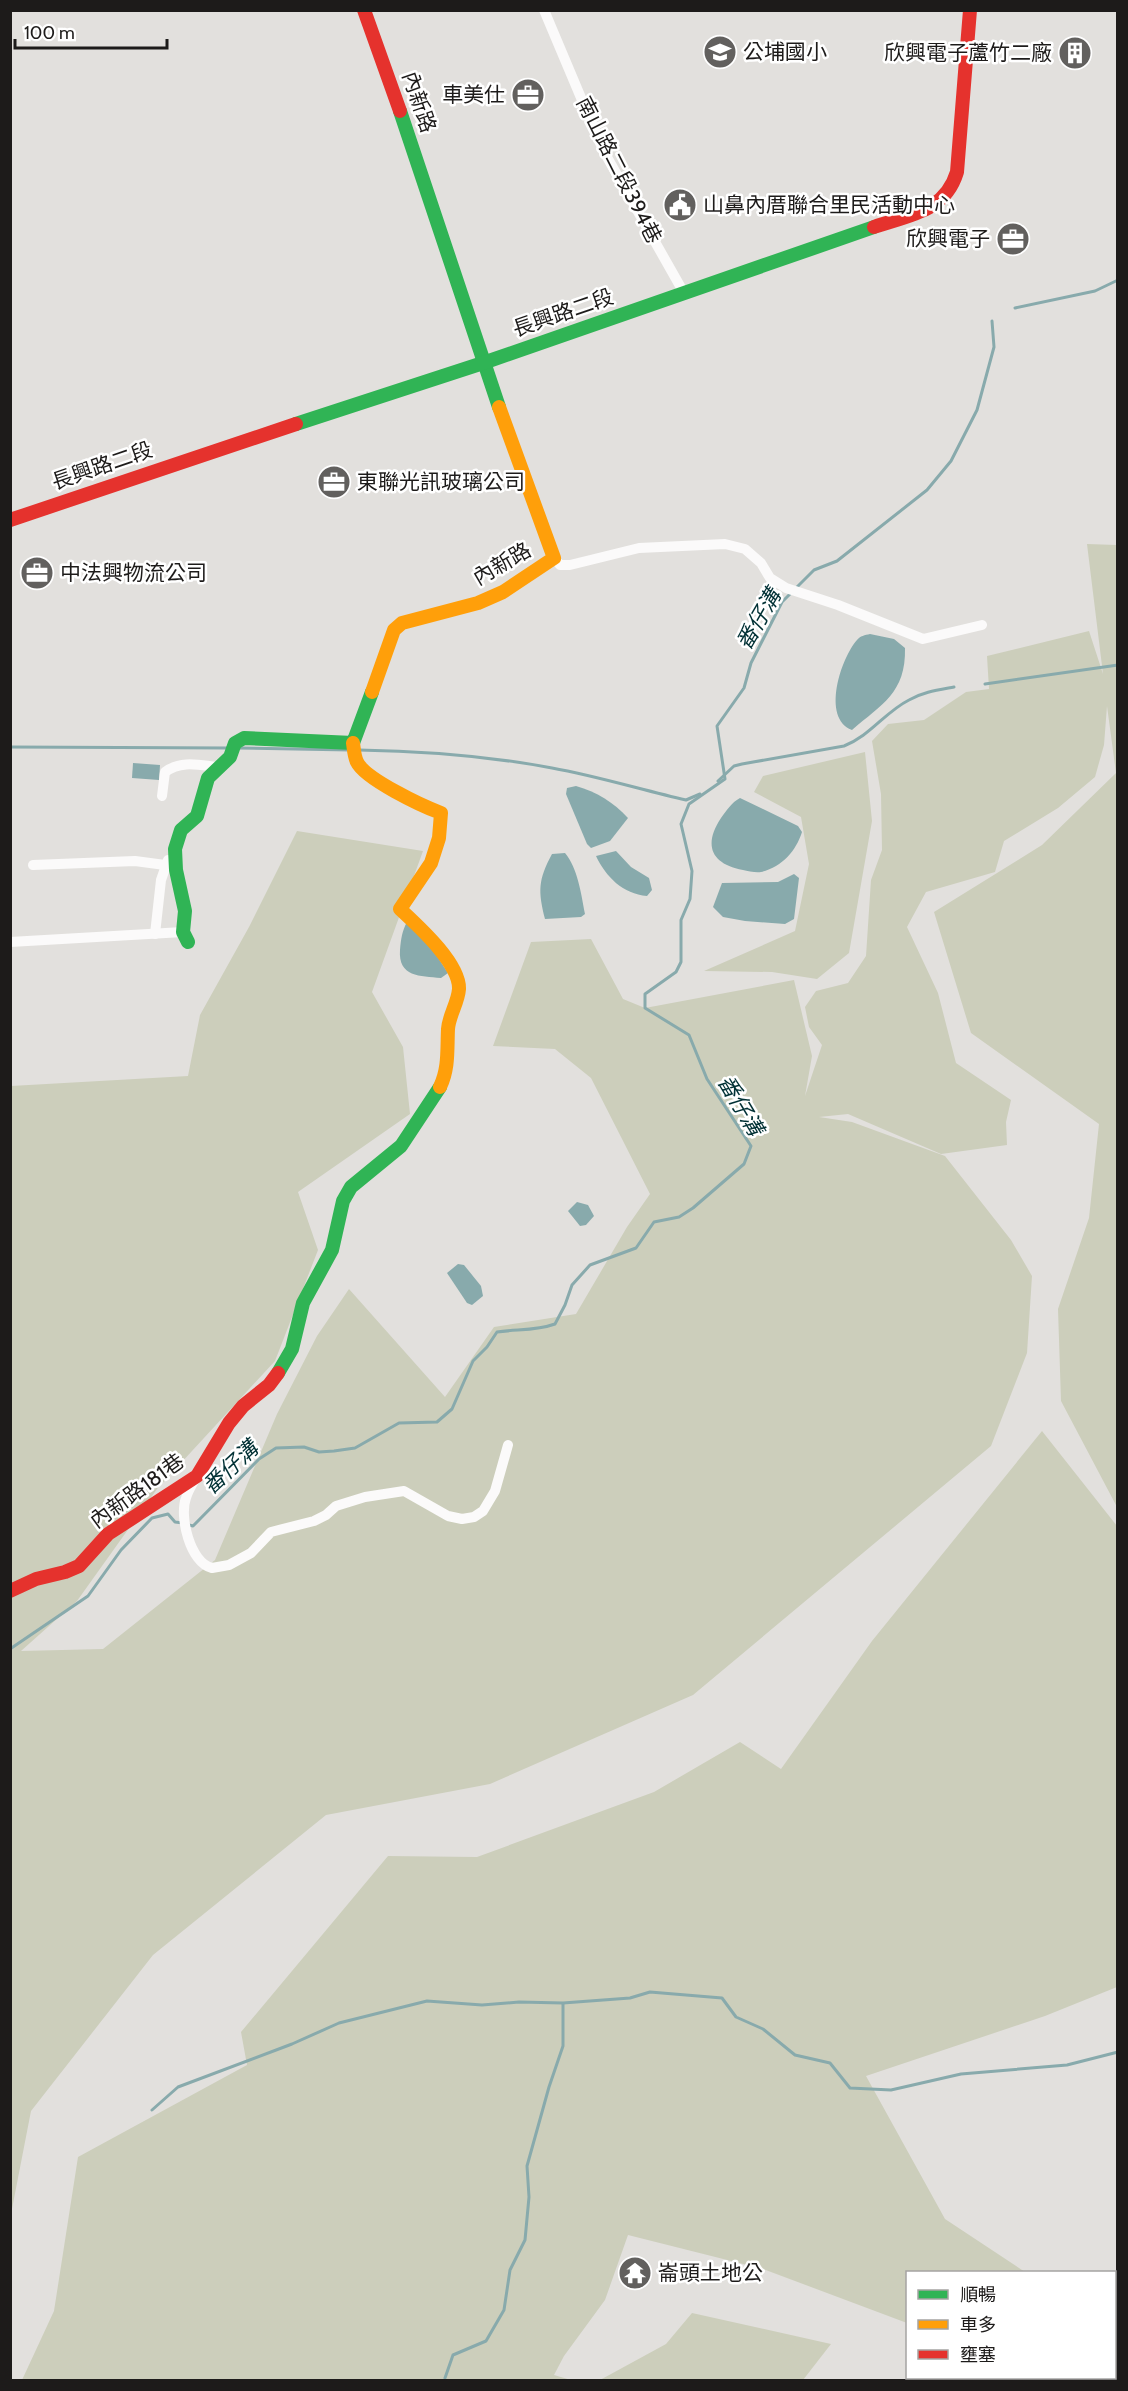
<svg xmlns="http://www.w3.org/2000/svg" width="1128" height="2391" viewBox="0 0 1128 2391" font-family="Cabin,'Noto Sans TC',sans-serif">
<rect width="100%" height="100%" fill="#e2e0dd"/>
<g fill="#cccebb">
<polygon points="1087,544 1117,545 1117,1507 1061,1401 1058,1309 1089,1218 1099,1124 971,1033 934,912 1042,845 1116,773 1107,706 1104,745 1095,777 1058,808 1004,841 995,872 926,892 907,927 938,993 956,1063 1011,1100 1006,1122 1007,1145 941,1154 848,1114 819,1117 852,1122 945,1156 1011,1240 1032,1276 1027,1353 991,1446 693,1695 490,1784 326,1815 153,1955 31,2111 11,2214 11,1086 188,1076 200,1015 249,927 297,831 423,851 372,992 403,1047 410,1114 298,1192 318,1250 275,1361 157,1489 77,1601 21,1651 103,1649 215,1560 277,1414 317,1336 349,1289 445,1397 494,1327 576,1314 627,1227 650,1194 591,1078 555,1049 493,1046 531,942 591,939 623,999 645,1008 794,980 812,1056 805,1096 822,1045 809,1027 805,1007 816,991 848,983 866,956 871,880 882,850 881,794 872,741 888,724 924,720 966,692 989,689 987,656 1089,631 1103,674"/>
<polygon points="865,752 872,821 849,953 817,979 772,972 704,971 795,931 809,864 801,817 754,792 763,776"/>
<polygon points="1042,1431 1117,1526 1117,1987 1045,2016 866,2076 945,2219 1025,2272 908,2272 907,2323 763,2269 628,2235 605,2300 564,2356 554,2375 571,2380 22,2380 54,2311 78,2157 247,2065 241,2032 388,1856 477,1857 654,1792 740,1742 781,1769 872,1641"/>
<polygon points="692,2313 831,2344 803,2380 600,2380 666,2344"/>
</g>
<g fill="#88aaac">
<path d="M870,634L894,639L905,648C906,693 882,704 852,730C821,718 841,658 857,640C860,636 865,635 870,634Z"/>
<polygon points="133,763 160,765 159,780 132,778"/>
<path d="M576,786C597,792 613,802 628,818L610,841L591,848L587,844L566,794L567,788Z"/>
<path d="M740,798L798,826L802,832C796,851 782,867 761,872C756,873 748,871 743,870C711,864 703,845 721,818C727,810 731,803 740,798Z"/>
<path d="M616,851L631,867L649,878L652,890L647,896C623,894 606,877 596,856Z"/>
<path d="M565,853C578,869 581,893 585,914L581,917L545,919C538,891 538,880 552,854Z"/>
<polygon points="794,874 799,878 794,919 785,924 745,921 723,917 713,907 722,883 778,882"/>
<path d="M407,922L429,944L448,973L441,978C420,976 398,977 400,950C401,939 402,931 407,922Z"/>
<polygon points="577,1202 588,1205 594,1216 586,1225 580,1226 568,1211"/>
<polygon points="458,1264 464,1265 481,1286 483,1296 472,1305 467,1303 447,1273"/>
</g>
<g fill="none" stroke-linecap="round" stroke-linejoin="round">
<g stroke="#88aaac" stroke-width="3">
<polyline points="1015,308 1095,291 1118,280"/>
<polyline points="796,588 814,570 837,561 927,490 951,461 977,410 994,347 992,321"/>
<polyline points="985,684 1118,665"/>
<polyline points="10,747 228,748"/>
<polyline points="238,748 350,750"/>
<path d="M359,750C424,751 488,756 552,768C597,776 642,790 686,800L700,794"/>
<path d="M718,781L734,766L742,764L844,746C870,736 885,712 909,700C923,692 938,690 954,687"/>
<path d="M189,1525L193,1526L259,1459L276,1448L304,1447L319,1452L334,1451L355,1448L399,1423L437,1422L452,1409L473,1361L487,1347L497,1332C517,1329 536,1331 555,1324L565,1305L572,1285L590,1265L636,1248L654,1222L679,1217L693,1208L744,1164L751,1146L707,1079L689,1035L645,1008V994L676,972L681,962V920L690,899L692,871L681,824L689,804L725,779L717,726L744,688L751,663L782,602L792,592"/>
<polyline points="10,1649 88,1596 121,1550 152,1518 168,1514 175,1522 183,1523"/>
<polyline points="152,2110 178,2087 292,2044 339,2023 427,2001 482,2005 519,2002 563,2003 630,1998 650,1992 722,1998 736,2017 763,2029 795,2055 830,2063 850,2088 891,2090 961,2074 1067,2065 1118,2052"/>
<polyline points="445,2378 453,2355 486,2341 504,2310 510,2270 525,2240 529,2197 527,2166 549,2087 563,2046 563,2004"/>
</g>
<g stroke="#fbfafa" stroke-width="10">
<polyline points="544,10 603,150 684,293"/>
<polyline points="554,558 560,565 570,565 639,548 725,544 745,549 761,563 770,578 786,588 838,605 923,639 982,625"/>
<path d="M162,796L165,772C181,760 199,765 218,767"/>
<polyline points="33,865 135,861 165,865"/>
<polyline points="155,934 161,880 168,860"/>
<polyline points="10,942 183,932"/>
<path d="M197,1476C193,1483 188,1490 186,1498C179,1516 190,1563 212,1568L229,1565L251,1553L271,1532L314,1521L326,1515L336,1506L365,1497L404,1491L448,1516L462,1519L474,1517L483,1511L495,1491L508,1445"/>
</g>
<g stroke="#30b455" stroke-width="14">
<polyline points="400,111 499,407"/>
<polyline points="296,424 483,363 874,227"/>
<polyline points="188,942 183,932 185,911 176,870 175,849 181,830 197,816 208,778 230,757 235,743 244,738 353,743 372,692"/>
<polyline points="278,1373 292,1349 303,1303 332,1250 343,1201 351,1187 401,1146 440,1087"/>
</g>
<g stroke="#ff9f0a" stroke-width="14">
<polyline points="372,692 394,630 402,623 478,603 503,592 554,558 499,407"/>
<path d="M353,743C354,749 354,756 357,762C365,779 422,806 441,813L439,838L431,863L400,909C417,925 460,963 459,989C458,1003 449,1015 448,1029C447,1050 449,1068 440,1087"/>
</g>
<g stroke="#e5322d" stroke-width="14">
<polyline points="364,10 400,111"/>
<path d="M874,227C909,215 945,212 957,172L970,10"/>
<polyline points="10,520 296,424"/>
<polyline points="10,1591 36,1579 65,1572 79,1566 108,1534 197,1476 229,1423 243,1406 269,1385 278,1373"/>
</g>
</g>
<defs>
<g id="school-disc" transform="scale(1.725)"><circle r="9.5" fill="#62605e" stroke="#fff"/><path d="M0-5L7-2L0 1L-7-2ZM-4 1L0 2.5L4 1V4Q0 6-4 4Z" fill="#fff"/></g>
<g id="building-disc" transform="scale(1.725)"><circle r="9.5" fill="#62605e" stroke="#fff"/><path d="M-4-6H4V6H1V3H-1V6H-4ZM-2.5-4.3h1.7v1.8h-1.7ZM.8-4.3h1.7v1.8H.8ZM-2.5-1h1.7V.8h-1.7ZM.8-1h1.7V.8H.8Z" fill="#fff"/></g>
<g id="office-disc" transform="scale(1.725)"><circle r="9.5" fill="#62605e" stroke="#fff"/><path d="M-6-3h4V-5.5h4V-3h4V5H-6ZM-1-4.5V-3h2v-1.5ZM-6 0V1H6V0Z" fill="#fff"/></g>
<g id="civic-disc" transform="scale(1.725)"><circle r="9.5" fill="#62605e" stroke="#fff"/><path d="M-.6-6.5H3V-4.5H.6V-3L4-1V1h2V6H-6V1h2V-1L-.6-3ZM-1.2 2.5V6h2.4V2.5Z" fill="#fff"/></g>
<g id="temple-disc" transform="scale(1.725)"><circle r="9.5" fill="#62605e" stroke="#fff"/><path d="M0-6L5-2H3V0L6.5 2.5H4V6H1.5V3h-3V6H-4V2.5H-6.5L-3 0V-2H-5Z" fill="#fff"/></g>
</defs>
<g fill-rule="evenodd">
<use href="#school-disc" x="720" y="52"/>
<use href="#building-disc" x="1075" y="53"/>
<use href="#office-disc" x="528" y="95"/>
<use href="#civic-disc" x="680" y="205"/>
<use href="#office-disc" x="1013" y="239"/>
<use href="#office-disc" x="334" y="482"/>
<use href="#office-disc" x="37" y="573"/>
<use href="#temple-disc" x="635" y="2273"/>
</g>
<g text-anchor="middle" stroke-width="5" stroke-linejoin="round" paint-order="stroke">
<g font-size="21" fill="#1d1b1a" stroke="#fff" text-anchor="start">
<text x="743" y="59">公埔國小</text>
<text x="1052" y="60" text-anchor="end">欣興電子蘆竹二廠</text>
<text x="505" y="102" text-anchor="end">車美仕</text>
<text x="703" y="212">山鼻內厝聯合里民活動中心</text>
<text x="990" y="246" text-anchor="end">欣興電子</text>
<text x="357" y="489">東聯光訊玻璃公司</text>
<text x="60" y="580">中法興物流公司</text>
<text x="658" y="2280">崙頭土地公</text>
</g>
<g font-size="21" fill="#1d1b1a" stroke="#fff">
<text transform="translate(419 102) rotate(71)" y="7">內新路</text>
<text transform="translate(619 170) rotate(63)" y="7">南山路二段394巷</text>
<text transform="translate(563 313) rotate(-19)" y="7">長興路二段</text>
<text transform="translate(102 466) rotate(-19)" y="7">長興路二段</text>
<text transform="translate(502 564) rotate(-30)" y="7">內新路</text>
<text transform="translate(137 1491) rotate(-36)" y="7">內新路181巷</text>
</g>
<g font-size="22" font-style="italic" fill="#003034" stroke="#fff">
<text transform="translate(758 619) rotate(-60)" y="8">番仔溝</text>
<text transform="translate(741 1105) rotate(59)" y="8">番仔溝</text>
<text transform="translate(230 1467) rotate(-43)" y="8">番仔溝</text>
</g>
</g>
<rect width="1128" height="2391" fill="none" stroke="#1d1b1a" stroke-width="24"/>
<rect x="906" y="2271" width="210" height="108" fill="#ffffff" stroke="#a5a4a3" stroke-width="1.5"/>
<rect x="918" y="2290" width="30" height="9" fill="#30b455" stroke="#a5a4a3" stroke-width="1.5"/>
<text x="960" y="2301" font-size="18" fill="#1d1b1a">順暢</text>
<rect x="918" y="2320" width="30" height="9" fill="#ff9f0a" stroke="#a5a4a3" stroke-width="1.5"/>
<text x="960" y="2331" font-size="18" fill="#1d1b1a">車多</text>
<rect x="918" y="2350" width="30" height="9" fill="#e5322d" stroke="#a5a4a3" stroke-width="1.5"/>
<text x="960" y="2361" font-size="18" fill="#1d1b1a">壅塞</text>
<path d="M15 39v9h152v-9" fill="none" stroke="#1d1b1a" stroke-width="3"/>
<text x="24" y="39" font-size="18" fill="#1d1b1a" stroke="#ffffff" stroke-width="4.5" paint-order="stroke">100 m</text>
</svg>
